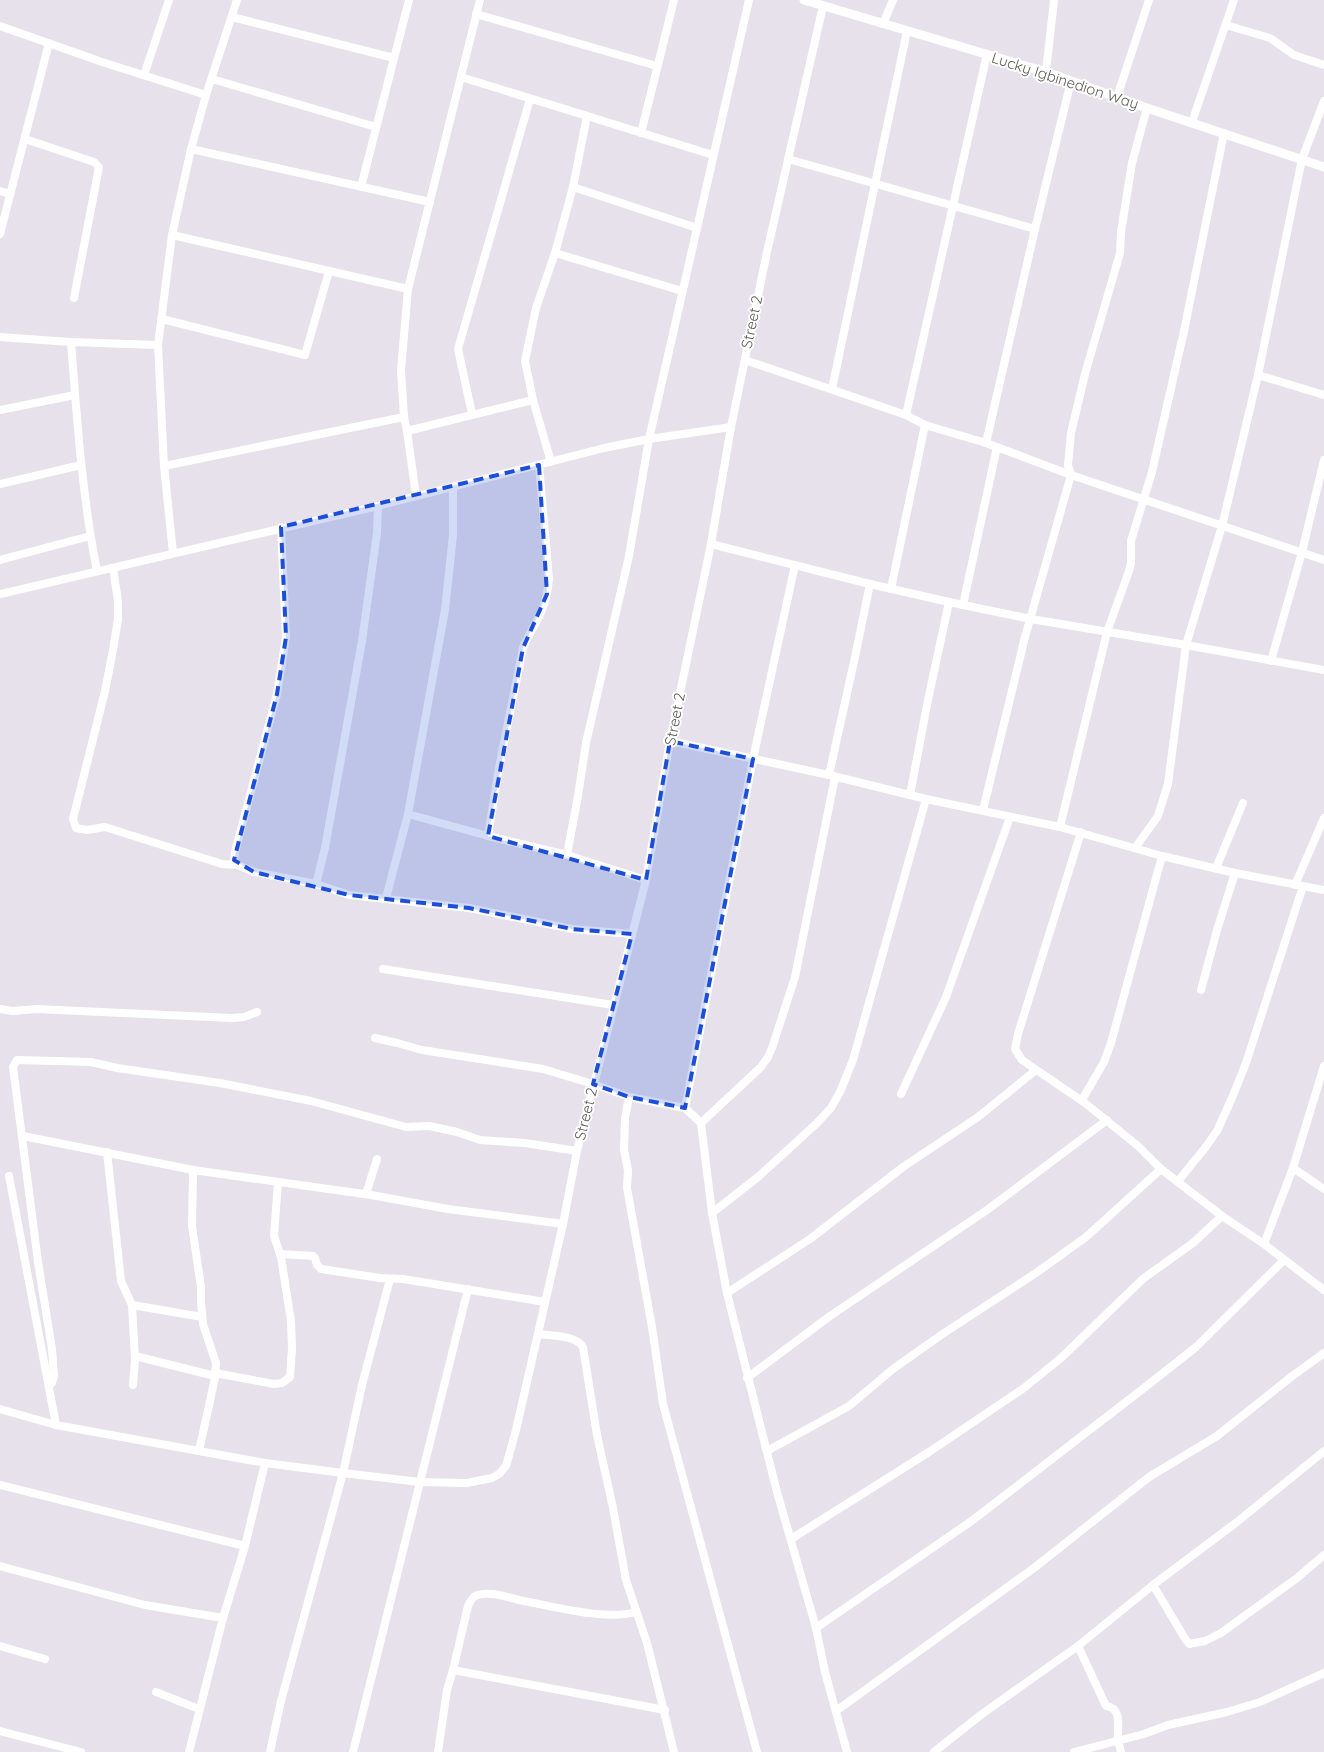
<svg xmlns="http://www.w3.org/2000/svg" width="1324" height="1752" viewBox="0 0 1324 1752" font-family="Quicksand,sans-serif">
<rect width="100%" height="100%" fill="#e6e1eb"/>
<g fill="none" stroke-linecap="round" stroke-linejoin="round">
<g stroke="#fff" stroke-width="8">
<polyline points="237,0 206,95 191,149 430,202"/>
<polyline points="476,14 657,66"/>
<polyline points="232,17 394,58"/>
<polyline points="883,24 893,0"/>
<polyline points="1226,25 1270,38 1294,55 1324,65"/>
<polyline points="0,26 102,62 206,95"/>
<polyline points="1046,72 1054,0"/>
<polyline points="144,75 169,0"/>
<polyline points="461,77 713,155"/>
<polyline points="212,79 376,127"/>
<polyline points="1117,97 1149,0"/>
<polyline points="1192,122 1234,0"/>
<polyline points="641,133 674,0"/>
<polyline points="25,139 94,162 99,167 74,298"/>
<polyline points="788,159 1035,229"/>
<polyline points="361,187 409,0"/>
<polyline points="573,187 697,228"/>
<polyline points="0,191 10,194"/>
<polyline points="0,234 49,43"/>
<polyline points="172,235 191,149"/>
<polyline points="555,253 682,291"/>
<polyline points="162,319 305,355 329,271"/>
<polyline points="0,337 71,342 158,345"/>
<path d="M71,342C77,419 82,496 97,571"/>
<polyline points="745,360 906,415 925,425 986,443 1071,475 1324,560"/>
<polyline points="1258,375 1324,395"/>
<polyline points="832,389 907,31"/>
<polyline points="0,410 75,395"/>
<polyline points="472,414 458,349 530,99"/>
<polyline points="906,415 987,54"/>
<polyline points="404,417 407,431 533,400"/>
<polyline points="407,431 416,496"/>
<polyline points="986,443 1035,229 1071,81"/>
<polyline points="551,462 533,400 525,361 536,308 555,253 573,187 587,116"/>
<polyline points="164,466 404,417 401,370 408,289 480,0"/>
<polyline points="0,484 81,465"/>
<polyline points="281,527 286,637 277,694 235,852 234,860 238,865 254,872 316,884 349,895 469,908 572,929 632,934"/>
<polyline points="711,544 870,584 949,602 1031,619 1186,645 1324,670"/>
<polyline points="173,553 164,466 158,345 172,235 408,289"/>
<polyline points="0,560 90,536"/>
<polyline points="113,568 118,601 118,619 113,650 105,691 73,819 76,828 87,830 105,827 222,864 238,865"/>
<polyline points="891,589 925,425"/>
<polyline points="0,594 378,506 604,448 649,439 731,427"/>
<polyline points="963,605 997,447"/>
<polyline points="1271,661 1302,552 1324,460"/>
<polyline points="670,741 829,775 926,799 1060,827 1162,856 1235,873 1324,890"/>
<polyline points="829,775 855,657 870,584"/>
<polyline points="835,777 795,977 772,1048 768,1057 761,1067 701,1123 712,1213 727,1293 777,1492 816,1628 825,1672 847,1752"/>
<polyline points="910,795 928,700 949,602"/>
<polyline points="983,810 1025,637 1071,475 1068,465 1071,433 1085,374 1120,253 1121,232 1132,163 1147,108"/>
<polyline points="408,814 488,836 567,855 646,880"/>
<polyline points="1060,827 1107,632 1129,571 1131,563 1131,541 1152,472 1184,331 1224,133"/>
<polyline points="1081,832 1018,1034 1015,1049 1022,1060 1085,1103 1138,1146 1161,1169 1222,1216 1264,1244 1324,1290"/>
<path d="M488,836L499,768L523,648C528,634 538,622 543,607C547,598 548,589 549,579L539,465"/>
<polyline points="1135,848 1158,816 1168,784 1186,645 1222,526 1258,375 1302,159 1324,101"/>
<polyline points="567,855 578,796 586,743 629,556 649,439 749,0"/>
<polyline points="1216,868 1243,803"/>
<polyline points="316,884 325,848 362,641 377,533 378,506"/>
<polyline points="1295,885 1324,818"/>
<polyline points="386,898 408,814 445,610 453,535 453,487"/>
<polyline points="383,969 613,1005"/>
<polyline points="1201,990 1217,930 1235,873"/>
<polyline points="0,1009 12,1011 37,1009 232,1018 244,1017 257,1012"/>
<polyline points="375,1038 397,1043 422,1050 543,1069 593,1084 629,1097 685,1108 701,1123"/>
<polyline points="901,1094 946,997 1010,817"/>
<polyline points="629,1097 625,1118 624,1150 628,1170 627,1188 652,1327 663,1404 757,1752"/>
<polyline points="1082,1100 1104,1062 1111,1043 1162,856"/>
<polyline points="685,1108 753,759 795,565"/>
<polyline points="23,1136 193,1170"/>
<polyline points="107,1152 121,1281 132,1305 202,1317"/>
<polyline points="1293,1168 1324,1189"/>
<polyline points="9,1176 56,1425"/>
<polyline points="1178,1181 1205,1148 1217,1131 1232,1098 1246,1063 1303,886"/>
<polyline points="366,1194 377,1159"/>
<polyline points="712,1213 758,1177 816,1124 831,1108 840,1092 853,1060 926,799"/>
<polyline points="1264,1244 1293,1168 1324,1066"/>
<polyline points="280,1254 313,1256 315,1258 317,1265 321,1269 380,1278 403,1279 545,1302"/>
<polyline points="727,1293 810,1239 903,1167 978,1117 1036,1070"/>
<polyline points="132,1305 135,1360 133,1385"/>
<path d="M538,1334C551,1336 576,1335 583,1347L597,1435L613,1508L626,1580L647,1643L674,1752"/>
<polyline points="135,1356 215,1376"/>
<polyline points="215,1373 274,1384 282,1383 290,1377 292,1348 291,1321 281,1257 274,1236 278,1182"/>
<polyline points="747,1378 830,1316 987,1210 1107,1120"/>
<polyline points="50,1385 52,1383 54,1376 52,1349 38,1262 13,1067 17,1060 91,1062 117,1068 220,1083 311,1101 406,1127 429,1126 457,1132 480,1140 525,1143 577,1151"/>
<polyline points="0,1409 56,1425 265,1463 343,1473 420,1482 467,1483 492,1478 499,1474 506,1466 516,1430 563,1224 577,1151 646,880 670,741 711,544 731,427 767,252 823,6"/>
<polyline points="199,1451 215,1378 216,1363 203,1324 201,1302 201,1287 192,1226 193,1170 371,1195 448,1209 563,1224"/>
<polyline points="767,1451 849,1406 893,1369 941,1335 1036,1273 1086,1237 1161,1169"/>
<polyline points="0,1485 245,1546"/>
<polyline points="791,1539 929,1452 1024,1388 1061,1358 1144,1278 1193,1243 1222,1216"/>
<polyline points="0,1566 145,1605 223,1618"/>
<polyline points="1153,1585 1184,1637 1189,1644 1205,1641 1221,1633 1297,1578 1324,1555"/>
<polyline points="816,1628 973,1520 1144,1388 1196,1347 1284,1260"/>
<polyline points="0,1646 45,1659"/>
<path d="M1078,1646L1106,1706C1123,1708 1117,1728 1118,1740C1119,1744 1120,1748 1121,1752"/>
<path d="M453,1670L468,1606C470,1602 472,1597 477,1595C490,1591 507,1597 519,1600C552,1606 604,1621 636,1612"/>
<polyline points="156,1692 199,1709"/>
<polyline points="836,1711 1034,1568 1149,1477 1217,1436 1291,1377 1324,1353"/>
<polyline points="0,1731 81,1752"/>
<polyline points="189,1752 223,1618 245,1546 265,1463"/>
<polyline points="270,1752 281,1701 343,1473 362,1385 390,1279"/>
<polyline points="353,1752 468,1289"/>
<polyline points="438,1752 447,1690 453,1670 665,1710"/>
<polyline points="934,1752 982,1714 1078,1646 1153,1585 1237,1522 1324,1451"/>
<polyline points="1074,1752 1144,1734 1168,1725 1227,1712 1260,1702 1324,1673"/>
</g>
<polyline stroke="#fff" stroke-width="9" points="804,0 1046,72 1147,108 1324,167"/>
</g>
<path fill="#1d4ed8" fill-opacity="0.2" stroke="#1d4ed8" stroke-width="4" stroke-dasharray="10 6" stroke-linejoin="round" d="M539,465L547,594L523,648L488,836L646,880L670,741L753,759L685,1108L629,1097L593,1084L632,934L572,929L469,908L349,895L254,872L234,860L277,694L286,637L281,527Z"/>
<g text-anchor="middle" stroke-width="4" stroke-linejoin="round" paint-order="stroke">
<g font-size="15" fill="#5f6159" stroke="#fff">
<text transform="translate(1065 81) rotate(18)" y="5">Lucky Igbinedion Way</text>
<text transform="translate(752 322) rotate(-78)" y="5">Street 2</text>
<text transform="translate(675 719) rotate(-79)" y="5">Street 2</text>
<text transform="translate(586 1114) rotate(-76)" y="5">Street 2</text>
</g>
</g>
</svg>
